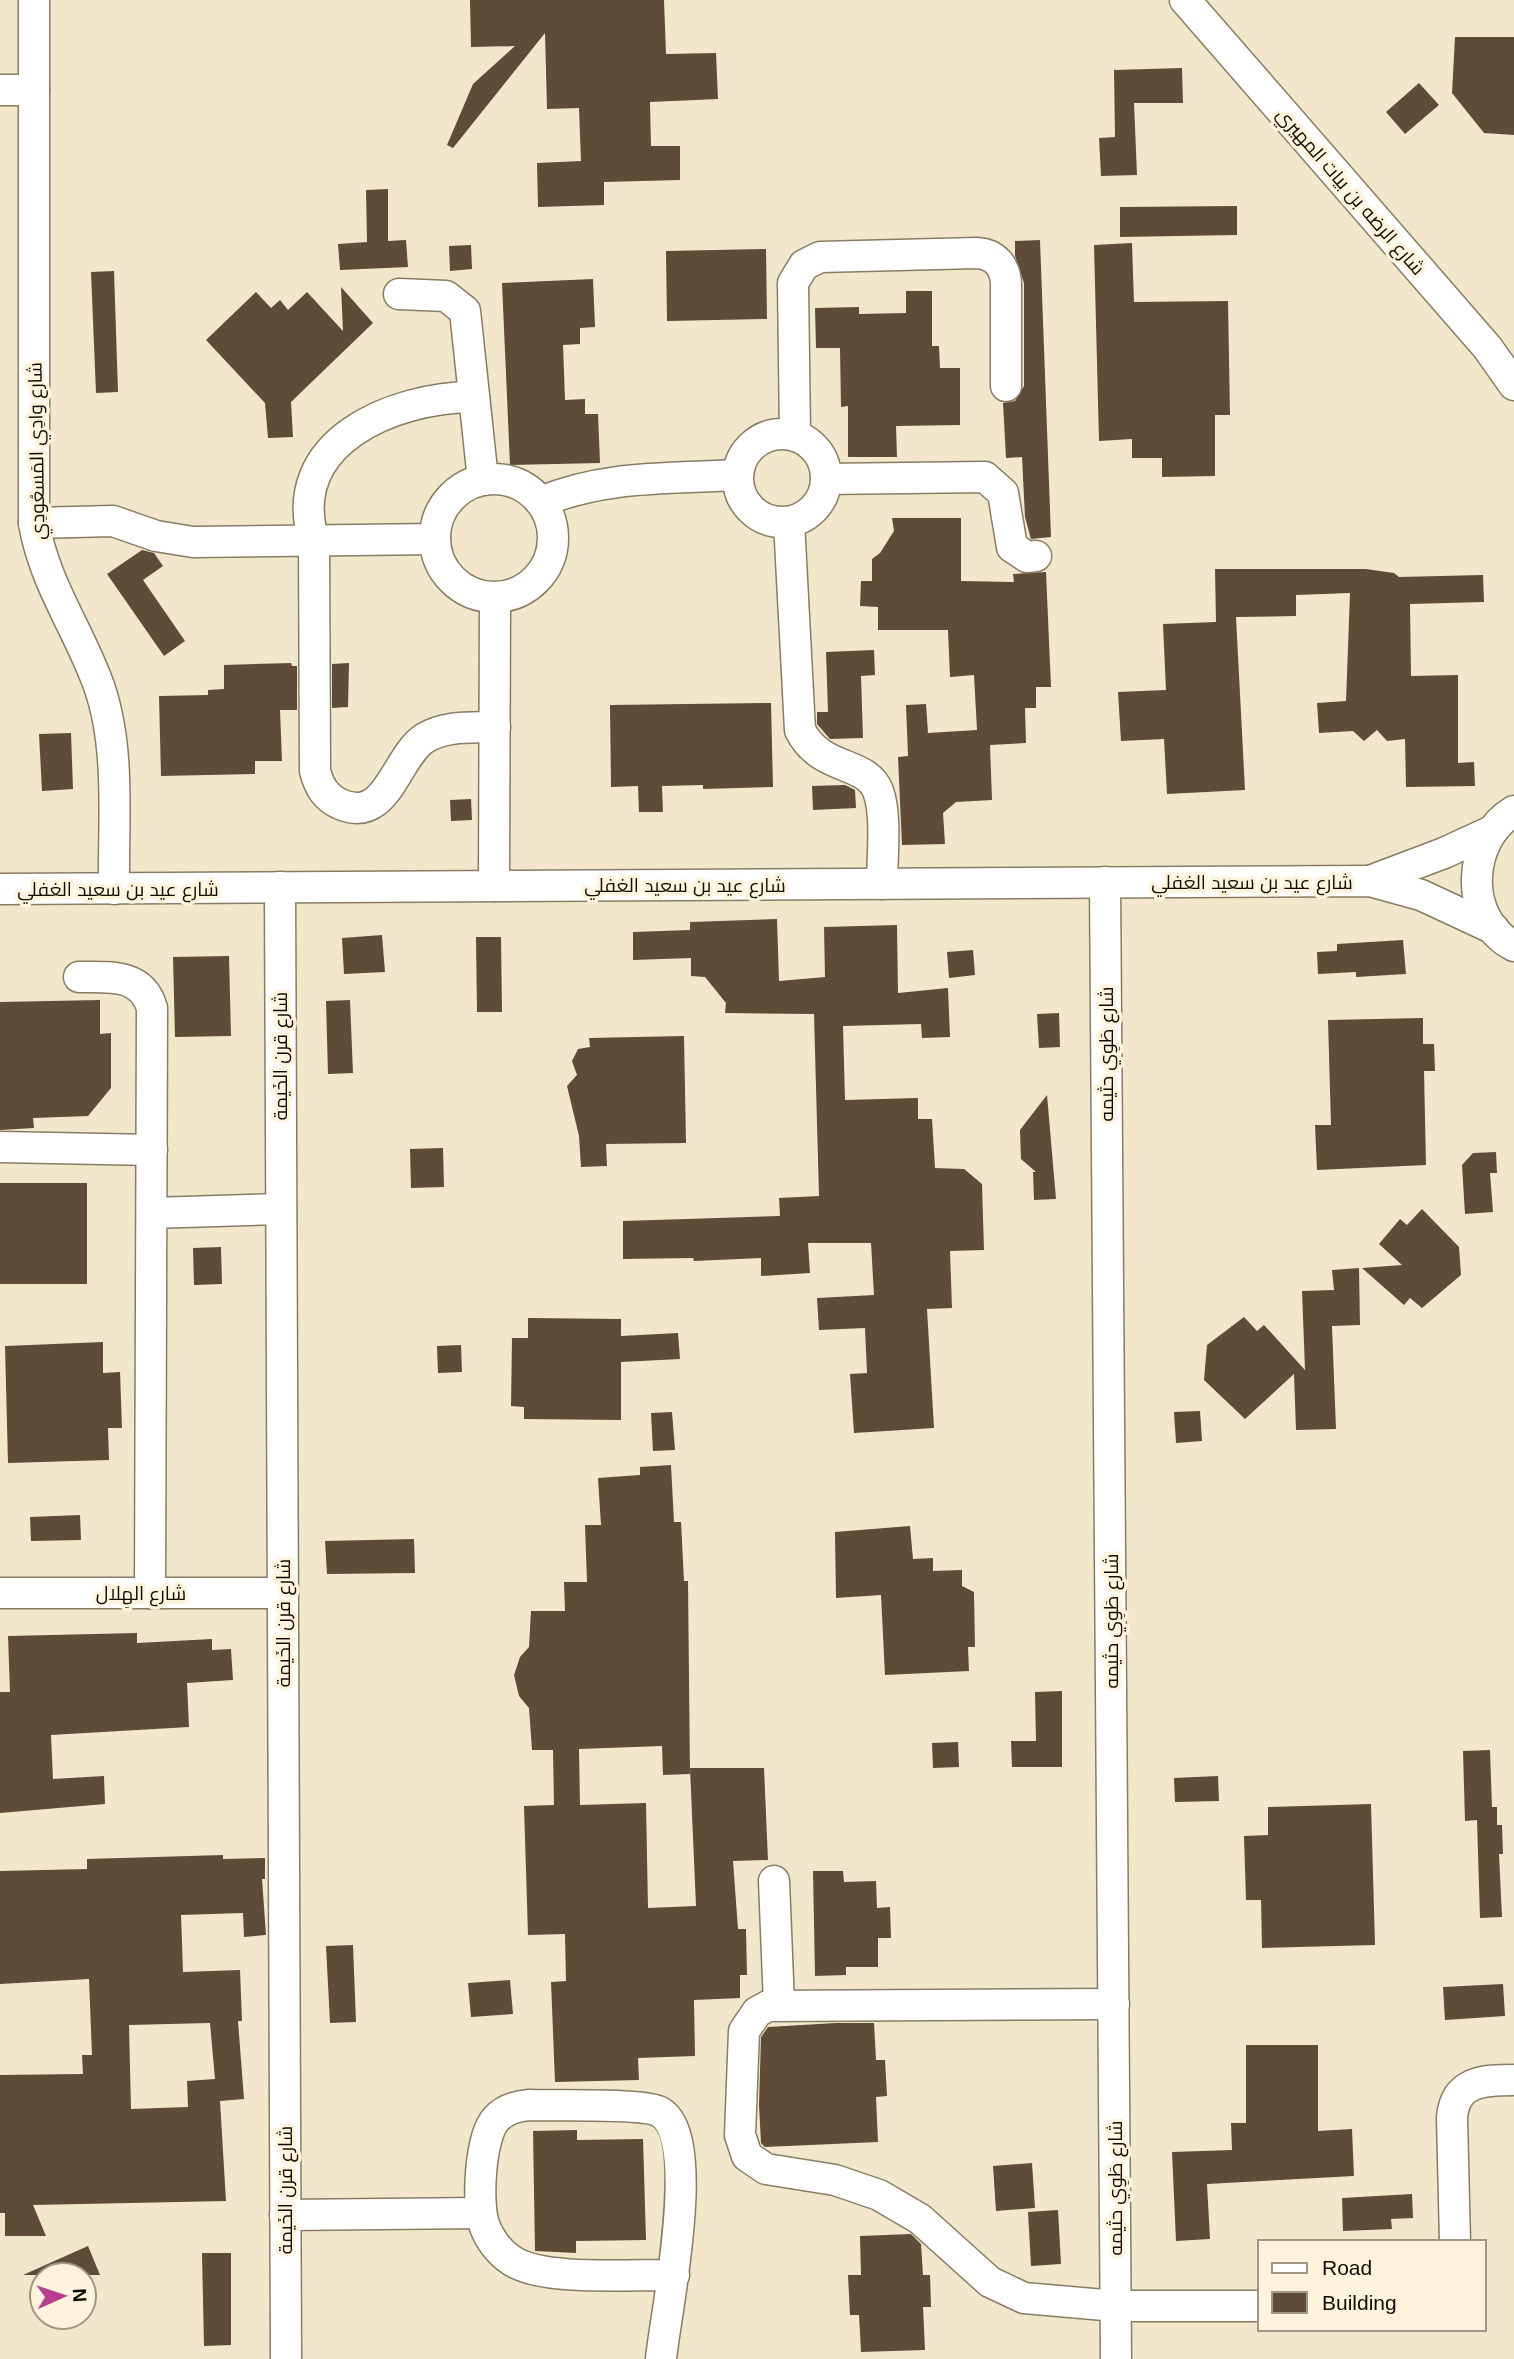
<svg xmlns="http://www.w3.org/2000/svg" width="1514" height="2359" viewBox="0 0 1514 2359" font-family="Arial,Cairo,sans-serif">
<rect width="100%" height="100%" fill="#f3e7cb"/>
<g fill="#5e4b38" fill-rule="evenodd">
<polygon points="470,0 664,0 666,54 716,53 718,99 650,102 651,146 680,146 680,180 604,182 604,205 538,207 537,163 581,161 579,108 547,109 545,33 453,148 447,145 473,84 515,46 471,47"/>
<polygon points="1455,37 1514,37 1514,135 1484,133 1452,93"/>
<polygon points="1182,68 1183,103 1134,103 1137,175 1101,176 1099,138 1115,137 1114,70"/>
<polygon points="1419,83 1439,105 1405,134 1386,112"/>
<polygon points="388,189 388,241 406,240 408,267 340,270 338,244 367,242 366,190"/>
<polygon points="1237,206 1237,235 1120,237 1120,207"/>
<polygon points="1040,240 1051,537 1031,539 1025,517 1022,457 1006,458 1003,403 1015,401 1024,386 1024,283 1015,256 1015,241"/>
<polygon points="1132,243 1134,302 1228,301 1230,415 1215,415 1215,476 1162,477 1162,458 1132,458 1132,439 1099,441 1094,245"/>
<polygon points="471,245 472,269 450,271 449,246"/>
<polygon points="766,249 767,319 667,321 666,251"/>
<polygon points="114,271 118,392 96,393 91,272"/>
<polygon points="593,279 595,327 580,328 580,344 563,345 565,400 585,399 585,414 598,414 600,463 510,465 502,283"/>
<polygon points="341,287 373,323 291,402 293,437 268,438 265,403 206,340 256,292 271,308 280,300 288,310 307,292 343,331"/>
<polygon points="906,291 932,291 932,346 939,346 940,368 960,368 960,425 896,426 897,457 848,457 848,406 841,407 840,348 816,348 815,308 859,307 859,314 906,313"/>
<polygon points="892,518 961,518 961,581 1014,582 1013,574 1046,572 1051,687 1036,687 1036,708 1025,708 1026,743 990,745 992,800 956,802 943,813 945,844 902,845 898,757 908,756 906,705 926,704 928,733 977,730 974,675 950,677 948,630 878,630 878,607 860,606 861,581 872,581 872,559 880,553 894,531"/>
<polygon points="142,550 154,553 163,566 143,580 185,641 164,656 107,574"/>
<polygon points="1215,569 1366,569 1394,573 1399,577 1483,575 1484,602 1410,604 1411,676 1458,675 1458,763 1474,762 1475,786 1406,787 1405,739 1387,741 1377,730 1364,741 1353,731 1319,733 1317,703 1346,701 1350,593 1296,595 1296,616 1236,617 1245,790 1167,794 1164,739 1121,741 1118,692 1166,690 1163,624 1216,622"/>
<polygon points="874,650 875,675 861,676 863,738 830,739 817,724 817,712 828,712 826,652"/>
<polygon points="291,663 292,666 297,666 297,710 280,710 282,761 255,761 255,774 161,776 159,696 208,695 208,690 224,689 224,665"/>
<polygon points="349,663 348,707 332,708 332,664"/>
<polygon points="771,703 773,787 703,789 703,785 662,786 663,812 639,812 638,786 611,787 610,705"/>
<polygon points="71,733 73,789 42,791 39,734"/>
<polygon points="845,785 855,790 856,808 813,810 812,786"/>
<polygon points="471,799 472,820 451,821 450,800"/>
<polygon points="777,919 779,981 825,977 824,927 897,925 898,993 948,988 950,1037 922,1038 921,1024 843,1026 845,1100 918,1098 918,1119 932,1119 935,1168 964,1169 982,1184 984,1250 950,1251 952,1308 927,1309 934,1428 854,1433 850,1374 867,1373 865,1328 819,1330 817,1298 874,1295 871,1243 808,1243 810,1273 761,1276 761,1258 694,1261 693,1258 623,1259 623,1221 780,1216 779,1198 819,1196 814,1014 725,1013 726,1003 705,977 691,976 691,958 633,960 633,932 690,930 690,922"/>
<polygon points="382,935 385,972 344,974 342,938"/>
<polygon points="476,937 501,937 502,1012 477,1012"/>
<polygon points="1403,940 1406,974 1356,977 1356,972 1318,974 1317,952 1337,951 1337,944"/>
<polygon points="973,950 975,975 949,978 947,952"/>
<polygon points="229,956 231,1036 175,1037 173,957"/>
<polygon points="100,1000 100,1034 111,1033 111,1088 88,1116 33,1118 34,1128 0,1130 0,1002"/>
<polygon points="350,1000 353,1073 328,1074 326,1001"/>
<polygon points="1059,1013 1060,1047 1039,1048 1037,1014"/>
<polygon points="1423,1018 1423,1044 1434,1044 1435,1071 1424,1071 1426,1165 1317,1170 1315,1125 1331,1125 1328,1020"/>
<polygon points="684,1036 686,1143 606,1144 607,1166 581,1167 579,1136 567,1086 577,1075 572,1061 578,1049 590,1047 589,1038"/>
<polygon points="1047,1095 1056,1199 1034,1200 1033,1172 1036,1172 1021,1159 1020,1130"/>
<polygon points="443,1148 444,1187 411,1188 410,1149"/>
<polygon points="1496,1152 1497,1173 1490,1173 1493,1212 1465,1214 1462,1165 1473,1153"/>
<rect x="0" y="1183" width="87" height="101"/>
<polygon points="1422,1209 1459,1247 1461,1275 1422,1308 1410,1298 1404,1305 1362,1268 1402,1265 1379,1244 1400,1219 1407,1225"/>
<polygon points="221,1247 222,1284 194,1285 193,1248"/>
<polygon points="1359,1268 1360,1325 1332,1326 1336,1429 1296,1430 1294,1374 1245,1419 1204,1380 1207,1345 1244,1317 1257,1331 1264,1325 1305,1370 1302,1291 1334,1290 1332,1270"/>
<polygon points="528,1318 621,1319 621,1336 678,1333 680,1359 621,1362 621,1420 524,1419 524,1407 511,1406 512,1338 528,1338"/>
<polygon points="103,1342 103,1373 120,1372 122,1428 108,1428 109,1460 8,1463 5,1346"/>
<polygon points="461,1345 462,1372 438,1373 437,1346"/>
<polygon points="1200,1411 1202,1441 1176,1443 1174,1412"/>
<polygon points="672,1412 675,1450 653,1451 651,1413"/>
<polygon points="671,1465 674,1522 681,1522 684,1581 688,1581 690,1774 663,1775 662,1746 579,1749 580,1805 646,1803 648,1908 696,1906 690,1768 764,1768 768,1860 733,1861 738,1929 746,1929 747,1975 740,1975 740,1998 694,2000 695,2056 638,2058 639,2080 555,2082 551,1982 566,1981 565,1934 528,1935 524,1806 554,1805 553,1750 532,1750 529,1708 519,1696 514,1675 520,1657 529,1647 531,1611 565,1611 564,1582 587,1582 585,1525 601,1525 598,1478 640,1475 640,1467"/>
<polygon points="80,1515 81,1540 31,1541 30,1517"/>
<polygon points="910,1526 913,1559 933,1558 933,1571 962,1570 962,1586 974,1592 975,1647 968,1647 969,1671 885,1675 881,1595 836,1598 835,1532"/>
<polygon points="414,1539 415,1573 327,1574 325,1541"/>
<polygon points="137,1633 137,1643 212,1639 212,1650 231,1649 233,1680 187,1683 189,1727 51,1735 53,1779 104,1776 105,1804 0,1813 0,1692 10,1692 8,1636"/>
<polygon points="1062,1691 1062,1767 1012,1767 1011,1741 1036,1741 1035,1692"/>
<polygon points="958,1742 959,1767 933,1768 932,1743"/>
<polygon points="1490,1750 1492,1807 1497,1807 1497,1825 1502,1825 1503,1854 1499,1854 1502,1917 1480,1918 1477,1820 1465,1821 1463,1751"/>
<polygon points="1218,1776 1219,1801 1175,1802 1174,1778"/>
<polygon points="1371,1804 1375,1945 1262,1948 1261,1900 1246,1900 1244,1836 1268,1835 1268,1807"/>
<path d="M223,1855V1859L265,1858V1879H262L266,1935L244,1937L243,1913L181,1915L183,1972L240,1970L242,2021H238L244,2099L220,2101L226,2201L33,2205L46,2236H5V2213H0V2075L83,2074L82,2055H92L89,1979L0,1984V1871L87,1869V1859ZM210,2023L215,2079L187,2081L188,2107L131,2109L129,2025Z"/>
<polygon points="813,1871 843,1871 844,1882 876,1881 877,1908 890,1907 891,1938 878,1938 878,1967 846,1967 846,1975 815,1976"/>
<polygon points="353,1945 356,2022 330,2023 326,1946"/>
<polygon points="510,1980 513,2014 471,2017 468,1983"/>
<polygon points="1503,1984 1505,2016 1445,2020 1443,1987"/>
<polygon points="836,2023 874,2023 876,2060 885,2060 887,2096 876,2097 878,2142 765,2147 761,2143 759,2105 761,2037 768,2027"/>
<polygon points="1246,2045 1318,2045 1318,2131 1352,2129 1354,2176 1207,2184 1210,2239 1176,2241 1172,2152 1232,2150 1231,2123 1246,2123"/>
<polygon points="577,2130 577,2140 643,2139 646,2240 576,2241 576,2253 535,2251 533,2131"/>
<polygon points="1032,2163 1035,2208 996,2211 993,2166"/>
<polygon points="1412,2194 1413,2218 1391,2219 1392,2229 1343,2231 1342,2198"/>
<polygon points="1058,2210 1061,2264 1031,2266 1028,2212"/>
<polygon points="911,2234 921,2244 923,2275 930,2275 931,2307 923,2307 925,2350 861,2352 859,2315 850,2315 848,2275 861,2275 860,2236"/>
<polygon points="88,2246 100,2275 23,2275"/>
<polygon points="202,2253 231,2253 231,2345 204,2346"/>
</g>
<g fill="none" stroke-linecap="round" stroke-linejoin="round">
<g stroke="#887d63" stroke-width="33">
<g id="minor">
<path d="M34,0V523C44,583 79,630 99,686C121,749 113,823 114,889"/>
<polyline points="1185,0 1487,347 1514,385"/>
<polyline points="0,90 34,90"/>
<polyline points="399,294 446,296 465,311 483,480"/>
<path d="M474,397C394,397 283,442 314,541L315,771C319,786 325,797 340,804C388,825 395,757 425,738C446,725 472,728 495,727"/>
<circle cx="782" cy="478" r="44"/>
<path d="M795,436L793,283L804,265L820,257L977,253C995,254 1005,266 1006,283V386"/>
<polyline points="826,479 985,477 1003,493 1012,547 1027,557 1036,556"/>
<circle cx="494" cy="538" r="59"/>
<path d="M541,502C603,475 671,479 737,475"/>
<path d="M789,522L800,730C821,772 866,760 878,791C887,814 882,859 882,884"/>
<polyline points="34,523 113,521 156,536 193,542 435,539"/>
<path d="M1514,811C1467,839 1462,919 1514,946"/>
<polyline points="1370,881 1444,853 1492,831"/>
<polyline points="1105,882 1116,2359"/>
<polyline points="494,886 495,598"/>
<polyline points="280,887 286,2359"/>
<polyline points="0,889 1370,881 1421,895 1494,929"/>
<path d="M79,977C109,977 142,973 152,1008L150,1593"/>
<polyline points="0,1147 152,1150"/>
<polyline points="152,1213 281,1209"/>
<polyline points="0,1593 283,1593"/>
<polyline points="774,1881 779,2005"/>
<polyline points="1114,2004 768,2006 757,2012 744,2031 740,2135 747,2156 766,2169 835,2180 879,2195 920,2219 990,2282 1024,2298 1116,2306 1260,2306"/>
<polyline points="285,2215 481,2213"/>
<path d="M1455,2242L1452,2118C1455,2081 1483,2080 1514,2080"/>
<path d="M661,2359C665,2315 705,2132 658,2111C639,2103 555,2106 529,2105C517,2106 505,2109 496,2119C480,2136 476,2206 485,2227C490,2240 500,2253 511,2260C542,2282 634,2274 674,2275"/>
</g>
</g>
<use href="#minor" stroke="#fff" stroke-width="30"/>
</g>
<g text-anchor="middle" stroke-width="7" stroke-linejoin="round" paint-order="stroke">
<g font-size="19" fill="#0f0b03" stroke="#fef4de">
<text transform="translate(1351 191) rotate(49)" y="7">شارع الرضه بن بيات المهيري</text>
<text transform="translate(36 451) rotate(-91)" y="7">شارع وادِي المَسعُودِي</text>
<text x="1252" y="889">شارع عيد بن سعيد الغفلي</text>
<text x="685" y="892">شارع عيد بن سعيد الغفلي</text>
<text x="118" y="896">شارع عيد بن سعيد الغفلي</text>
<text transform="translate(1106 1054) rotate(-90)" y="7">شارع طَوِي حثيمه</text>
<text transform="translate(280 1056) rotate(-90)" y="7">شارع قرن الخَيمة</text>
<text x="141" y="1600">شارع الهِلال</text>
<text transform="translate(1111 1621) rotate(-90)" y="7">شارع طَوِي حثيمه</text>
<text transform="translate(283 1623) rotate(-90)" y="7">شارع قرن الخَيمة</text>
<text transform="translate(1115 2188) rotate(-90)" y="7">شارع طَوِي حثيمه</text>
<text transform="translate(285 2190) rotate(-90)" y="7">شارع قرن الخَيمة</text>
</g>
</g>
<rect x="1258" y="2240" width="228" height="91" fill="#fef4de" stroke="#9e9786" stroke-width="2"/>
<rect x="1272" y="2263" width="35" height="10" fill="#ffffff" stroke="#9e9786" stroke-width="2"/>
<text x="1322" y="2275" font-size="21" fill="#0f0b03">Road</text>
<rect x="1272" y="2292" width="35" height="21" fill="#5e4b38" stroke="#9e9786" stroke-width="2"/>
<text x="1322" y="2310" font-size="21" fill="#0f0b03">Building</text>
<g transform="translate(63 2296) rotate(87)"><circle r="33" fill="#fef4de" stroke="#9e9786" stroke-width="2"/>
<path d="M0-5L12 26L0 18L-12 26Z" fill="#b83d8f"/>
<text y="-10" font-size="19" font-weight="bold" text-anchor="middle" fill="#0f0b03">N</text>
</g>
</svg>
